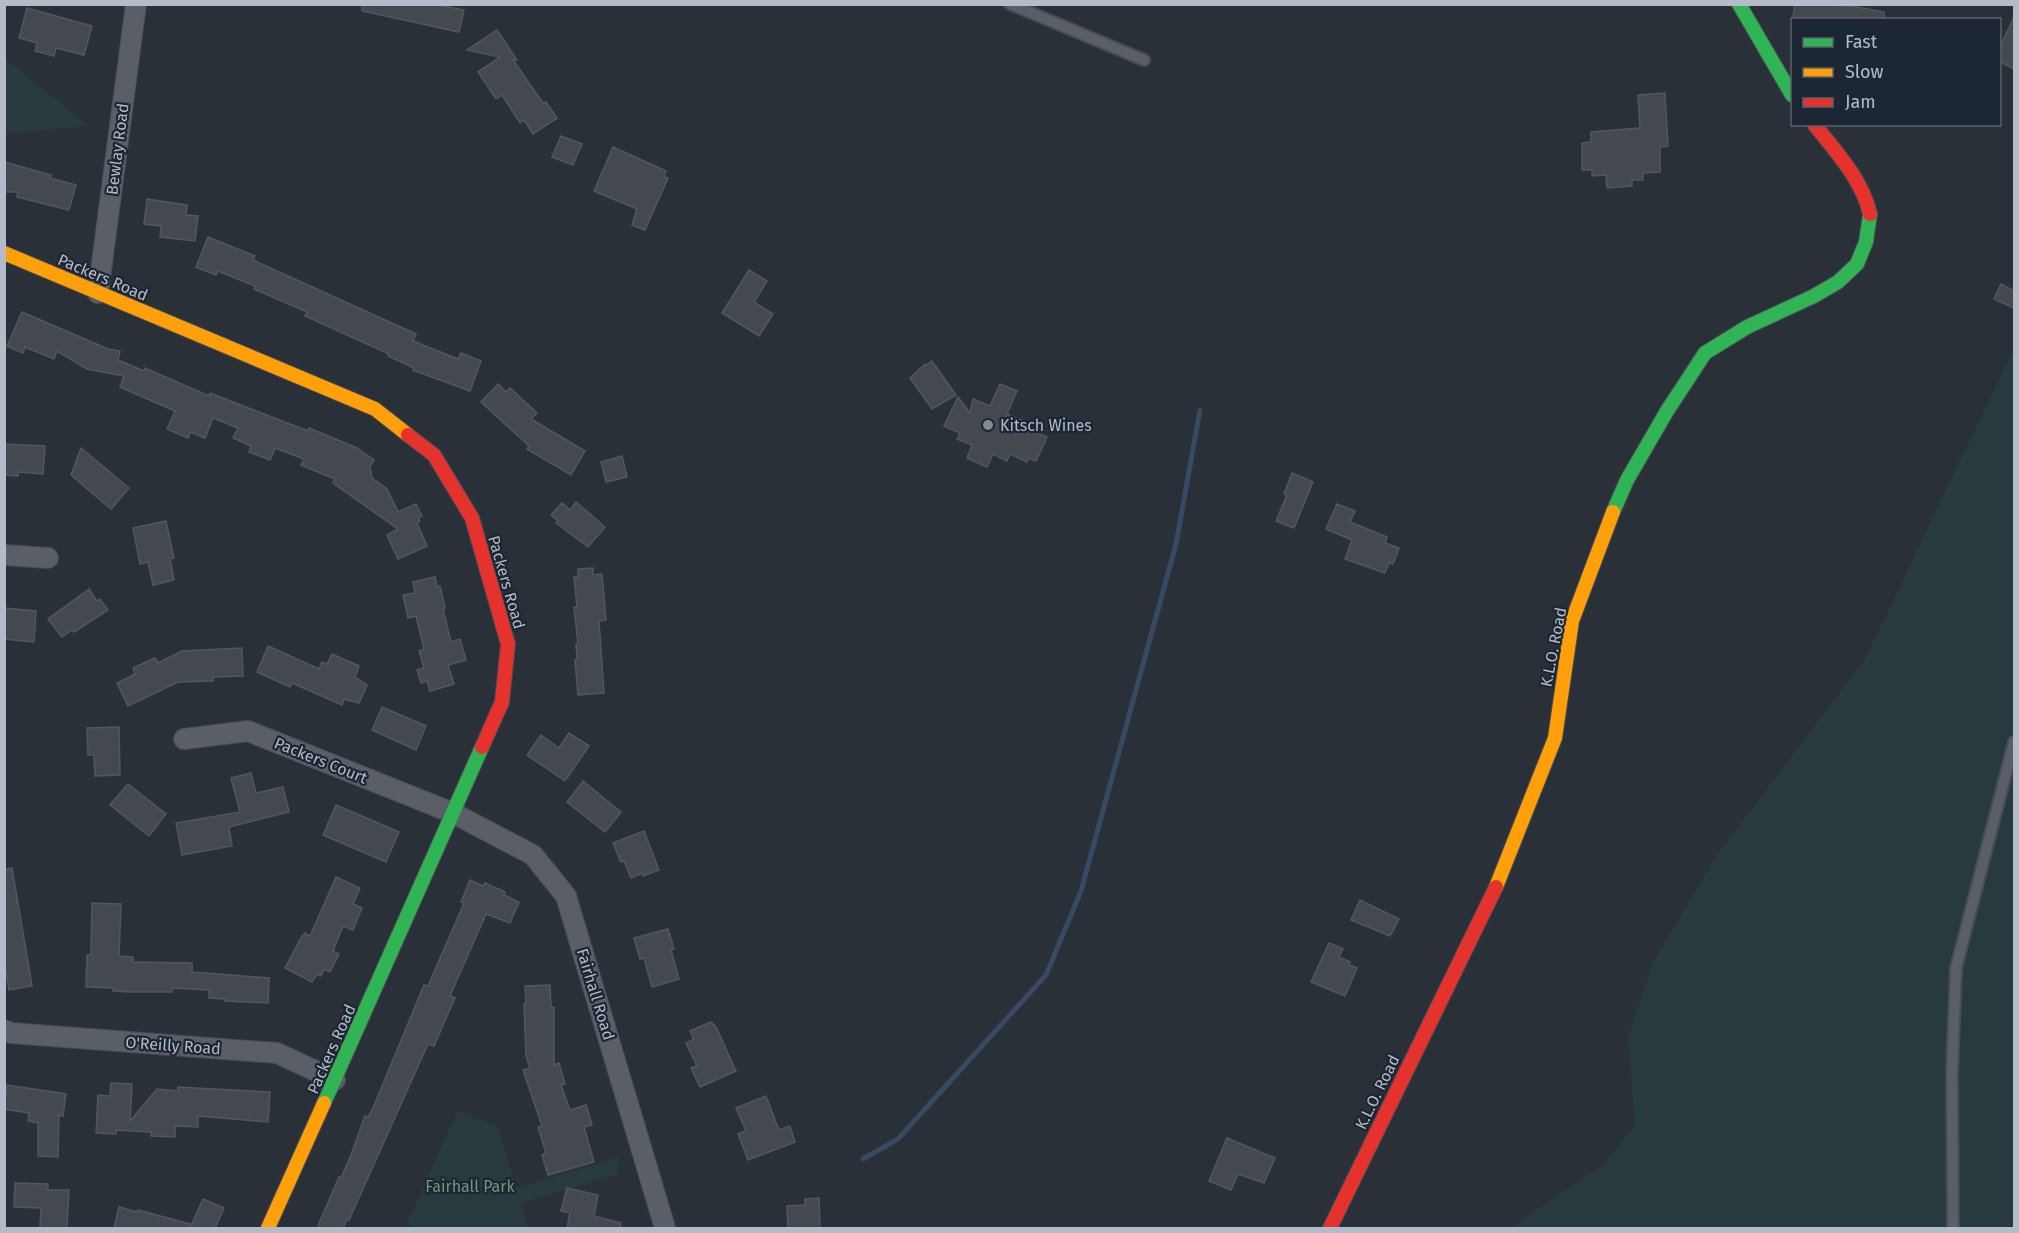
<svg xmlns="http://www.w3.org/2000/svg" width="2019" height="1233" viewBox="0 0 2019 1233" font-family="'Fira Sans',sans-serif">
<rect width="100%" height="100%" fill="#2a3038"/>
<g fill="#273a3e">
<polygon points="4,59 5,59 89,126 5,134"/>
<polygon points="2014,348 2014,1228 1510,1228 1603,1165 1635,1125 1628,1037 1653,962 1717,855 1865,659"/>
<polygon points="458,1110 498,1127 516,1188 619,1157 617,1175 521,1203 528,1228 417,1228 407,1223"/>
</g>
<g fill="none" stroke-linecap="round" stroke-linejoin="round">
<polyline stroke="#384963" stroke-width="5" points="863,1159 898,1139 1046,975 1081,891 1176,544 1200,410"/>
</g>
<g fill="#444950" stroke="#52575f" stroke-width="1.5">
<polygon points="362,4 444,4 443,6 464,10 459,32 362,11"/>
<polygon points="1795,4 1852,6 1884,12 1884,20 1808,20 1793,17"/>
<polygon points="27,8 92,26 84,55 56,48 54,56 35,51 37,43 19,38"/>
<polygon points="2014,17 2014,69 2000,62 2000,47"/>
<polygon points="497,30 517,60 513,60 543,103 546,102 557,118 533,134 524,120 520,123 502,95 496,99 478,72 500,57 467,50"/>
<polygon points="1665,93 1668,146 1660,147 1660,172 1643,173 1643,180 1632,180 1632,186 1607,188 1606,175 1592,176 1592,170 1582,170 1582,143 1591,142 1591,132 1640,128 1638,95"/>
<polygon points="561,136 582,144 573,165 552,157"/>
<polygon points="613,147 666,171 664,177 668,178 645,230 632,225 637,209 594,191"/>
<polygon points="4,162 51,175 50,178 76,185 69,210 17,197 18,192 4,192"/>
<polygon points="147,199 187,205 186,215 198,216 195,241 160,237 161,226 144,224"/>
<polygon points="208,237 255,256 253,260 416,334 413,341 458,359 461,353 481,361 470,391 413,370 414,368 388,356 389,354 305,316 307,312 254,289 255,286 218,271 216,275 196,267"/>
<polygon points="749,270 767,281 754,302 773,314 759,336 722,313"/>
<polygon points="2001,284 2014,291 2014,308 1994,299"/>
<polygon points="22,312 108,349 120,351 118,360 144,371 145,368 209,396 210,393 308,431 309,428 357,448 374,460 370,467 372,478 387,489 398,512 416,504 422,516 418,518 420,521 417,523 427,546 398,559 387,535 398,529 333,483 335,479 301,465 304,459 275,448 270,460 249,452 251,446 233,438 238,428 213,418 205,438 190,432 188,438 167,429 175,411 120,387 124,376 87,369 57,351 54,359 25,347 23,353 7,346"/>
<polygon points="932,361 956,395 932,409 910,378 925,364 926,365"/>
<polygon points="498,384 506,392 510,388 537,413 531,419 585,451 571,475 527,449 529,446 481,402"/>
<polygon points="1000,384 1017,391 1007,414 1024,421 1022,425 1047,437 1036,461 1028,458 1027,462 1010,454 1007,461 993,454 987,467 967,458 972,445 957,439 960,433 944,426 958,397 970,413 973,399 990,406"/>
<polygon points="4,444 45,446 43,474 18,472 18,476 4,475"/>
<polygon points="81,448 129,488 111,509 71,475"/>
<polygon points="622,456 627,477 606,482 601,462"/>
<polygon points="1292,473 1313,482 1294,528 1276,521 1287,495 1284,494"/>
<polygon points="576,502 605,527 588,547 556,523 558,521 551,515 562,503 570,510"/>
<polygon points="1337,504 1355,511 1350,522 1387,537 1385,543 1399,548 1393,564 1389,563 1385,573 1345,559 1352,540 1326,529"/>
<polygon points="166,521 174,558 170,559 174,580 153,585 148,562 140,564 133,528"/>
<polygon points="593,568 593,575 602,574 606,620 599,621 604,693 578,695 575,660 577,660 576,644 578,644 574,607 577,607 574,577 578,577 578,569"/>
<polygon points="435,577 437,587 440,586 445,608 443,609 451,642 460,639 466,660 448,665 454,684 430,691 427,681 421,683 417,670 424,668 419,651 424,649 416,616 408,618 403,595 415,593 413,582"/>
<polygon points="89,589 97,601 100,599 108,610 74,632 72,630 62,637 48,619"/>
<polygon points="4,608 36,611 34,642 4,639"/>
<polygon points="268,646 319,669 322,662 327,664 332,654 359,666 355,677 367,685 359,703 344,699 342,705 292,683 290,687 257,672"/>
<polygon points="242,648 243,676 213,677 213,681 178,682 128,706 117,683 135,674 133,668 155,658 158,663 182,651"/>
<polygon points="382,707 426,726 416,750 372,730"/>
<polygon points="119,727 120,775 95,776 94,755 88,755 87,728"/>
<polygon points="569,733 589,746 565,781 527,755 541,735 559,748"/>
<polygon points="251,773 256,793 283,787 289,812 229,827 232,846 182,855 176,823 240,812 231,778"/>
<polygon points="583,781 621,812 605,832 567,802"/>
<polygon points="128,784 166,814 149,836 110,805"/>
<polygon points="336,805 399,832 386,862 323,835"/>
<polygon points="644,831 659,870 643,876 642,873 631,878 624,861 621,862 613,843"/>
<polygon points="12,868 32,986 9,990 4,961 4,869"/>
<polygon points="336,877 360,888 353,904 362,908 353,930 343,926 333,951 339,954 330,972 324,969 321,976 317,974 312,982 285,968 302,936 303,936 305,933 310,936"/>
<polygon points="470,880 483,886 485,883 505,892 504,895 519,902 510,923 486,914 450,996 455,998 434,1046 428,1044 349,1220 347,1219 343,1228 317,1228 339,1177 341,1178 351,1155 365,1116 368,1117 373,1108 424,985 428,986 464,903 461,902"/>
<polygon points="1360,900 1399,919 1390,936 1351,920"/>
<polygon points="92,903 121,904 119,956 133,957 133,962 192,963 192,972 269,978 268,1003 225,1001 225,999 209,998 209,990 172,988 172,992 131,992 113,991 113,988 86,987 87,955 91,955"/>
<polygon points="668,929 674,949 671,950 679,979 652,987 644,958 640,959 634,938"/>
<polygon points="1329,943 1343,949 1339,957 1350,962 1349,965 1357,968 1345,996 1311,982"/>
<polygon points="550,985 551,1007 554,1007 554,1065 559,1063 565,1084 561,1085 570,1110 586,1105 592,1125 584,1127 594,1162 548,1175 542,1155 546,1153 538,1127 542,1126 523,1070 530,1068 526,1056 524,1004 526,1004 525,986"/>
<polygon points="711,1022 716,1027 736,1071 700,1087 691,1068 697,1066 686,1043 694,1039 690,1031"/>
<polygon points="111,1083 132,1084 130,1121 157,1089 178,1091 178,1087 270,1092 268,1122 198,1116 198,1127 175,1126 175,1137 151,1136 151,1132 116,1130 116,1134 96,1133 98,1095 110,1096"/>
<polygon points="7,1085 66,1094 63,1116 59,1115 58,1157 38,1156 38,1123 28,1121 29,1113 4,1109"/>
<polygon points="766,1096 779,1130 790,1126 795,1142 748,1160 738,1134 746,1131 736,1108"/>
<polygon points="1227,1138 1275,1158 1264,1183 1238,1174 1231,1190 1209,1181"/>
<polygon points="15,1183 48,1184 48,1190 69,1190 67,1228 40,1228 41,1208 14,1207"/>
<polygon points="567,1188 598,1195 594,1216 621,1223 620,1228 567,1228 570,1213 561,1211"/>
<polygon points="819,1198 820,1228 788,1228 787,1206 805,1205 805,1199"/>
<polygon points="203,1199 224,1208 215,1228 190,1228"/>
<polygon points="119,1207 137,1212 138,1210 190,1224 189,1228 114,1228"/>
</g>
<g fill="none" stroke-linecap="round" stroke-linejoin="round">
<g stroke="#484c53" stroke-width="14">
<g id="lane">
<polyline points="1010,4 1144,60"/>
<polyline points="1953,1228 1952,1072 1956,968 2014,742"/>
</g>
</g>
<g stroke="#484c53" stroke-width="22">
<g id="street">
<polyline points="98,293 136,4"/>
<polyline points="4,555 48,558"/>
<polyline points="184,739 248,731 453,813 533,855 566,896 665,1228"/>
<polyline points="4,1030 11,1033 277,1053 335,1080"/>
</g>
</g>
<g stroke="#484c53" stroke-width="16">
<g id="fast">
<polyline points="1739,4 1792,95"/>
<polyline points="1613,512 1627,480 1667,411 1705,353 1747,327 1814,296 1838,282 1857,264 1866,242 1870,214"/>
<polyline points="324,1103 482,747"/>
</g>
</g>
<g stroke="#484c53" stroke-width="16">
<g id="slow">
<polyline points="4,253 375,409 408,435"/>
<polyline points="1496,887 1555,738 1572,621 1613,512"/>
<polyline points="268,1228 324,1103"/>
</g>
</g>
<g stroke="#484c53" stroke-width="16">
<g id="jam">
<path d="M1814,124C1836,152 1862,179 1870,214"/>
<polyline points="408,435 434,455 472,518 508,644 502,702 482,747"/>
<polyline points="1330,1228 1496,887"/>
</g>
</g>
<use href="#lane" stroke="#5a5e66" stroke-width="10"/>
<use href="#street" stroke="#5a5e66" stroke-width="20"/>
<use href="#fast" stroke="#30b455" stroke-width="14"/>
<use href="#slow" stroke="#ff9f0a" stroke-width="14"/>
<use href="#jam" stroke="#e5322d" stroke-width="14"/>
</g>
<circle fill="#848b96" stroke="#1d2633" stroke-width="2" cx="988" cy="425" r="6"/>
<g text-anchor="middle" stroke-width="4.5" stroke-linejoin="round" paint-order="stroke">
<g font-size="16" fill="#b4bcc9" stroke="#1d2633">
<text transform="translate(117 149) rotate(-83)" y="6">Bewlay Road</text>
<text transform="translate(103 277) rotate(23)" y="6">Packers Road</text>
<text transform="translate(507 582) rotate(74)" y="6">Packers Road</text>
<text transform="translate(1553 647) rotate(-79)" y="6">K.L.O. Road</text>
<text transform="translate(321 760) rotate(22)" y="6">Packers Court</text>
<text transform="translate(596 994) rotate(73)" y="6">Fairhall Road</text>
<text transform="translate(173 1045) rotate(4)" y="6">O'Reilly Road</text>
<text transform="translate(331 1049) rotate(-66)" y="6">Packers Road</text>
<text transform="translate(1377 1092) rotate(-64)" y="6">K.L.O. Road</text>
</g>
<g font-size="16" fill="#b4bcc9" stroke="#1d2633" text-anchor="start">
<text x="1000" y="431">Kitsch Wines</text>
</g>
<g font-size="16" fill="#6b9a76" stroke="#1d2633">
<text x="470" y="1192">Fairhall Park</text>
</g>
</g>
<rect width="2019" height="1233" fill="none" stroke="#b4bcc9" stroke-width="12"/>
<rect x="1791" y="18" width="210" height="108" fill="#1d2633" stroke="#59626f" stroke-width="1.5"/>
<rect x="1803" y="38" width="30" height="9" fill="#30b455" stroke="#59626f" stroke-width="1.5"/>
<text x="1845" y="48" font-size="18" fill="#b4bcc9">Fast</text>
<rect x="1803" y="68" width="30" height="9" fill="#ff9f0a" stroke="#59626f" stroke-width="1.5"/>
<text x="1845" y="78" font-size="18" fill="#b4bcc9">Slow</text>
<rect x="1803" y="98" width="30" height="9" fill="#e5322d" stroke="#59626f" stroke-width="1.5"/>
<text x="1845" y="108" font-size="18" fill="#b4bcc9">Jam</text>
</svg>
